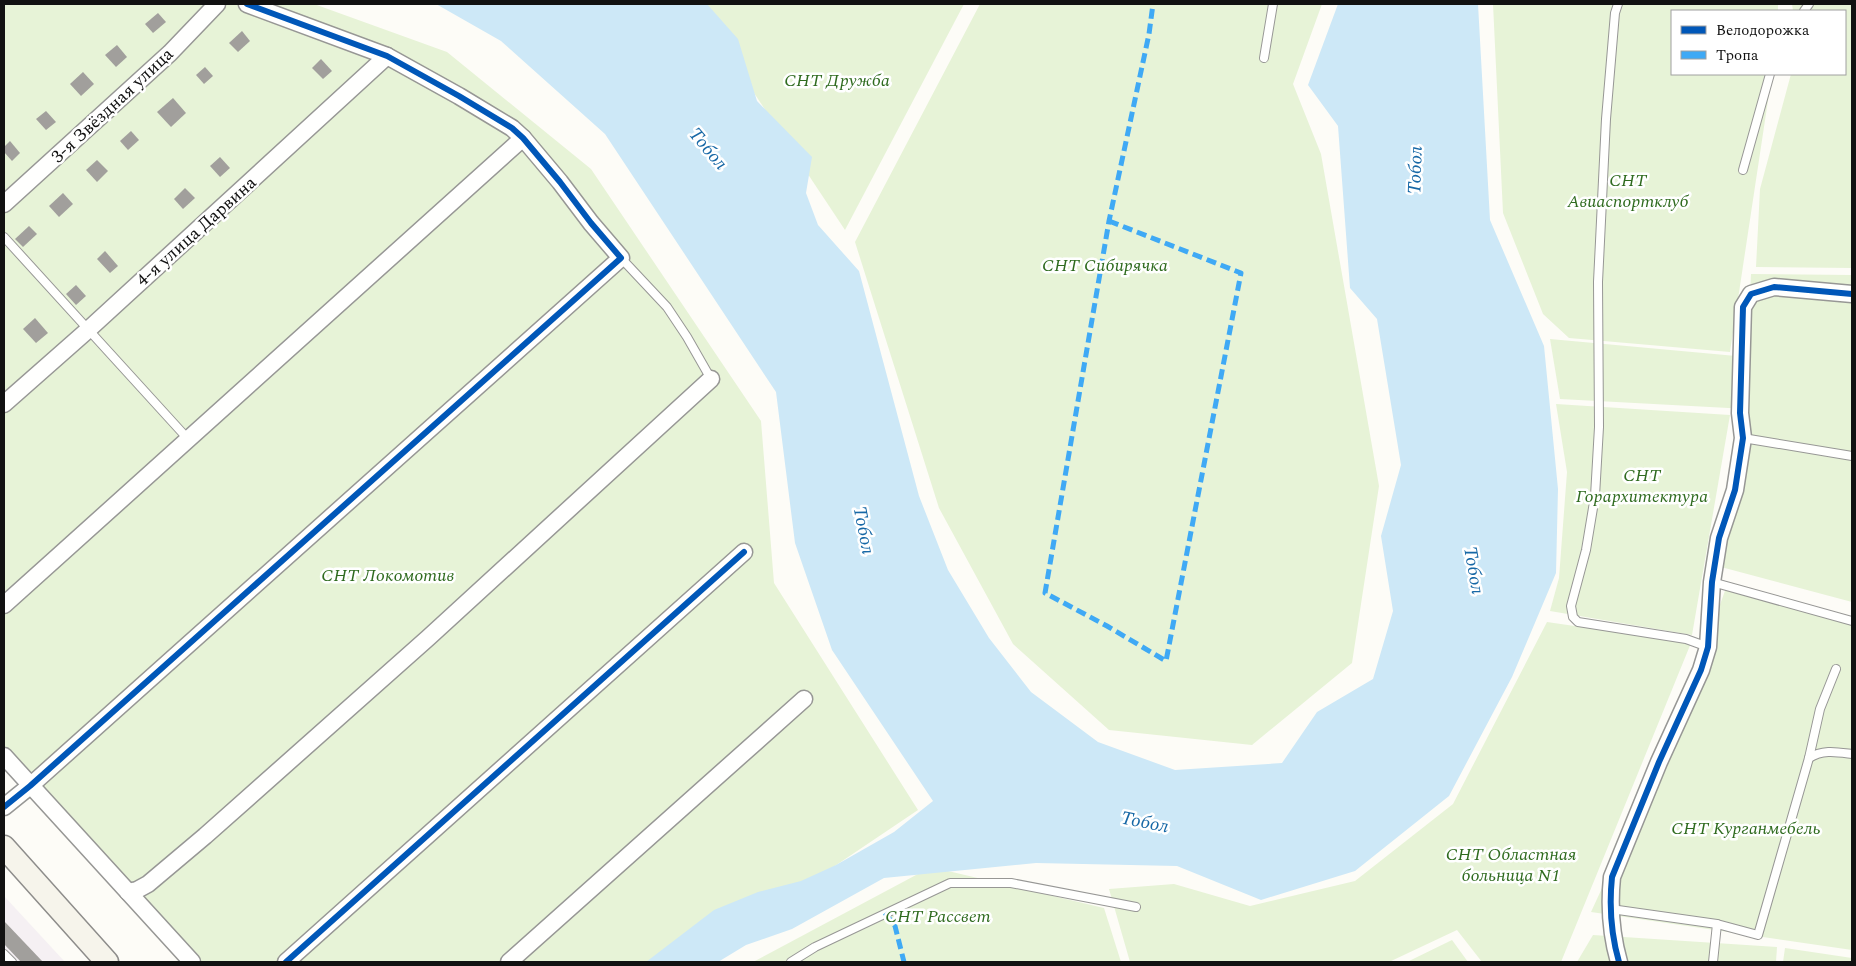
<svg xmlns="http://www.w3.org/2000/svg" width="1856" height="966" viewBox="0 0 1856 966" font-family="Spectral,serif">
<rect width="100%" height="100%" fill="#fdfcf7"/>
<polygon fill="#f5f0f3" points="4,896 65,962 4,962"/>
<g fill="#e7f3d7">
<polygon points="4,4 314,4 447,52 591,169 761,421 774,583 918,810 692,962 181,962 4,762"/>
<polygon points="695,4 964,4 845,230"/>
<polygon points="980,4 1322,4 1293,84 1321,154 1379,486 1352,663 1252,745 1109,730 1013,644 939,508 855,242"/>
<polygon points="1493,4 1778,4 1778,11 1672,11 1672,74 1772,74 1730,352 1569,338 1543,314 1503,213"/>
<polygon points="1792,4 1852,4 1852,268 1756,267 1760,189 1791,74 1845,74 1845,11 1793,11"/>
<polygon points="1751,274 1852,275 1852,602 1721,567 1747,409 1560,399 1550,339 1747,357"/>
<polygon points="1556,404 1730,415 1692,635 1550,611 1559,578 1567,472"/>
<polygon points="1726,588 1852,624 1852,950 1591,912 1674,732"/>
<polygon points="1547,622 1691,643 1561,962 1482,962 1457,930 1389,962 1130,962 1109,889 1174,884 1250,906 1355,881 1453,804"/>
<polygon points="931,867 1104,908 1121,962 753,962"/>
<polygon points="1593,935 1777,947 1776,962 1577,962"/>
<polygon points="1452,940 1468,962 1407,962"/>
<polygon points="1785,948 1852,958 1852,962 1783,962"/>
</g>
<polygon fill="#cde8f7" points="436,4 707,4 738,39 757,101 812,157 806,193 818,225 859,271 919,496 948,570 989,638 1031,692 1098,742 1175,770 1282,763 1317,712 1373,679 1393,611 1381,536 1401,465 1377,319 1350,288 1338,126 1308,85 1338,4 1478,4 1490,220 1544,346 1558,489 1556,573 1512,677 1449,796 1355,871 1261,900 1177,866 1036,863 884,878 792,929 746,945 718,962 646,962 714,910 758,892 801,881 836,865 894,832 933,801 832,650 795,543 776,392 605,134 501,41"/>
<g fill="#a19f9c">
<polygon points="158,13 166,22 153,33 145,24"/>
<polygon points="242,31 250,41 238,52 229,43"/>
<polygon points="117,45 127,57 116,67 105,55"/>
<polygon points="321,59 332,71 323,79 312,68"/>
<polygon points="205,67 213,76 204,84 196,75"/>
<polygon points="83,72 94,84 81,96 70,84"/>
<polygon points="173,98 186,113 171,127 157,112"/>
<polygon points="46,111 56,122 46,130 36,119"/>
<polygon points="131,131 139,140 128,150 120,141"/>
<polygon points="10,141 20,153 12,161 4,152 4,147"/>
<polygon points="220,157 230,168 220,177 210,166"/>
<polygon points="97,160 108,171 97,182 86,170"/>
<polygon points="185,188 195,198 183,209 174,199"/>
<polygon points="63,193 73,204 59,217 49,206"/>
<polygon points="29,226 37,234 23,247 15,239"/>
<polygon points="105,251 118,266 110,273 97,259"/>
<polygon points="76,285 86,296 76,305 66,294"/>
<polygon points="35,318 48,333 36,343 23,329"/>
<polygon points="4,921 43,962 21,962 4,944"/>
</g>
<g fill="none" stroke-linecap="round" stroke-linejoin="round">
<g stroke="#979795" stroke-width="10">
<g id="service">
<polyline points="1618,4 1615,13 1606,119 1598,282 1599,427 1595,496 1586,550 1571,606 1573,617 1578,622 1686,639 1708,647"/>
<polyline points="1804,11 1809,4"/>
<polyline points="1264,58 1273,4"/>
<polyline points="1743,170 1770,74"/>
<polyline points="4,237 188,439"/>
<polyline points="621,258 667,307 687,337 711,379"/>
<polyline points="1743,438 1852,456"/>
<polyline points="1712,582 1852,621"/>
<path d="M1809,758C1823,749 1837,752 1852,754"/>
<polyline points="1611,909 1717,924 1713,962"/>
<polyline points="1717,924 1758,935 1809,758 1820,709 1836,669"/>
<polyline points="4,954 12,962"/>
<polyline points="791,962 815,947 950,883 1011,883 1136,907"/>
</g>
</g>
<g stroke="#979795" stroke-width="19">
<g id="minor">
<polyline points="4,204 170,53 217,4"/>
<polyline points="4,404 89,329 387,56"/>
<polyline points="4,605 523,138"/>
<polyline points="4,756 192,962"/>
<polyline points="4,807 30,786 621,258 591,223 560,182 523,138 512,128 459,96 387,56 247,4"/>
<polyline points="128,892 137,890 148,884 205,836 428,638 711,379"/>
<polyline points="286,962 744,552"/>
<polyline points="509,962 804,699"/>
<path d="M1619,962C1611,934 1609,906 1612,877L1659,762L1701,670L1708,647L1712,582L1719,538L1735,490L1743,438L1740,413L1743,307L1751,294L1774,287L1852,294"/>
</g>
</g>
<g stroke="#8e8d8b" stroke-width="25">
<polyline id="secondary" points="4,847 107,962"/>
</g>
<use href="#service" stroke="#fffffe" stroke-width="8"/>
<use href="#minor" stroke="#fffffe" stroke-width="16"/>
<use href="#secondary" stroke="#f6f4eb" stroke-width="22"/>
<g stroke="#3fa9f5" stroke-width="5" stroke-dasharray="10 5" stroke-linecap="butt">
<polyline points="1109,221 1241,273 1166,661 1107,626 1045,593 1109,221 1149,34 1153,4"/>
<polyline points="885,913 895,926 904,962"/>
</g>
<g stroke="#fff" stroke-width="9">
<g id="cycleway">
<polyline points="4,807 30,786 621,258 591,223 560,182 523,138 512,128 459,96 387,56 247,4"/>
<polyline points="286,962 744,552"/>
<path d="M1619,962C1611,934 1609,906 1612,877L1659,762L1701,670L1708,647L1712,582L1719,538L1735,490L1743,438L1740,413L1743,307L1751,294L1774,287L1852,294"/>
</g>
</g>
<use href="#cycleway" stroke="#0057b8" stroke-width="6"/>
</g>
<g text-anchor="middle" stroke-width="5" stroke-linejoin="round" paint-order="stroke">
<g font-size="18" font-style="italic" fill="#2f6b1f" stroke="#fff">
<text x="837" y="86">СНТ Дружба</text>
<text x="1628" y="186">СНТ<tspan x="1628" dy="21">Авиаспортклуб</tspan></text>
<text x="1105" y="271">СНТ Сибирячка</text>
<text x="1642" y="481">СНТ<tspan x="1642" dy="21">Горархитектура</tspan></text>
<text x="388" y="581">СНТ Локомотив</text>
<text x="1746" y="834">СНТ Курганмебель</text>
<text x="1511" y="860">СНТ Областная<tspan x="1511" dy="21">больница N1</tspan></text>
<text x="938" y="922">СНТ Рассвет</text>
</g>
<g font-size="18" fill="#111" stroke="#fff">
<text transform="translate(112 105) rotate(-43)" y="6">3-я Звёздная улица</text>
<text transform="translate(196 231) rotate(-42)" y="6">4-я улица Дарвина</text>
</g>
<g font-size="19" font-style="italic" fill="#1768a6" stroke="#fff">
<text transform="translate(709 148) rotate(50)" y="7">Тобол</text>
<text transform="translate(1414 170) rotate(-88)" y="7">Тобол</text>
<text transform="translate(865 530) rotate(79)" y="7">Тобол</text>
<text transform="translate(1475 570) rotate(80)" y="7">Тобол</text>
<text transform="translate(1145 821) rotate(11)" y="7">Тобол</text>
</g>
</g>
<rect width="1856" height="966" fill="none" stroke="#111111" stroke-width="10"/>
<rect x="1671" y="10" width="175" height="65" fill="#ffffff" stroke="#a0a0a0"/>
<rect x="1681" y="26" width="25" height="8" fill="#0057b8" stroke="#a0a0a0"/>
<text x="1716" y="35" font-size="15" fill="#111111">Велодорожка</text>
<rect x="1681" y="51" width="25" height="8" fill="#3fa9f5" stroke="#a0a0a0"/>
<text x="1716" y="60" font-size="15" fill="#111111">Тропа</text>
</svg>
